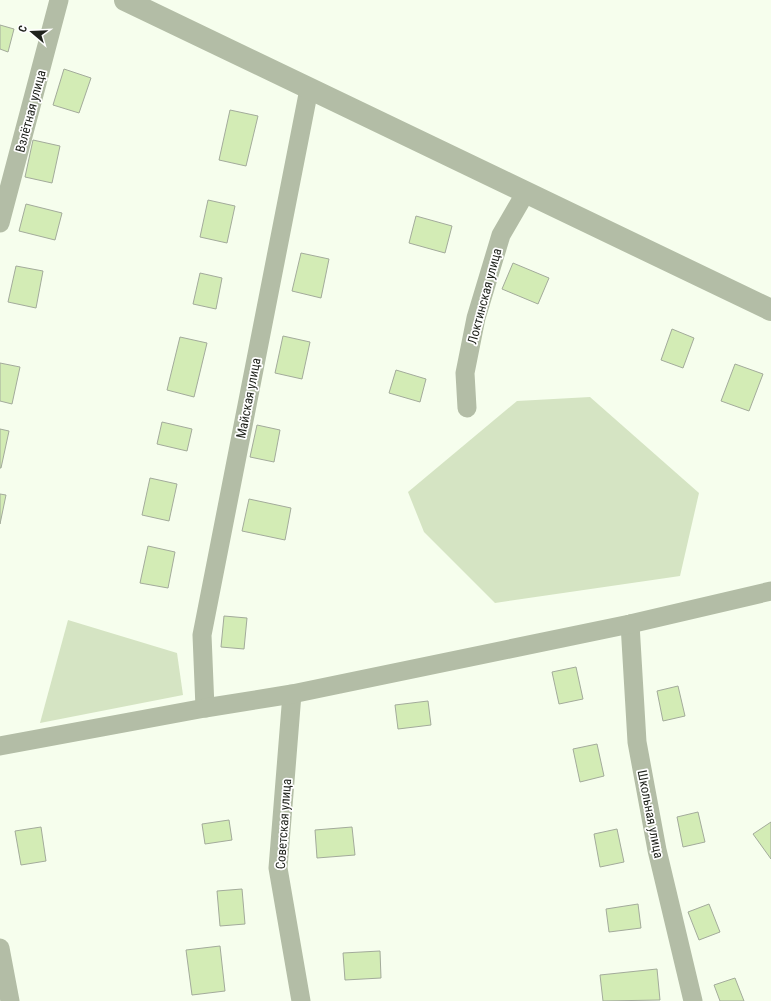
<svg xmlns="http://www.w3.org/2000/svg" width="771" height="1001" viewBox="0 0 771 1001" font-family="'Roboto Condensed',sans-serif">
<rect width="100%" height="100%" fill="#f6feed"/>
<g fill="#d5e4c3">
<polygon points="590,397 699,493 680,576 495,603 424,532 408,492 517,401"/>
<polygon points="68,620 177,653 183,695 40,723"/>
</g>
<g fill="#d3ecb5" stroke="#a3ab9b">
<polygon points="0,25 14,29 8,52 0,49"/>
<polygon points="64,69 91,78 79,113 53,105"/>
<polygon points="230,110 258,116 246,166 219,160"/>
<polygon points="33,140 60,146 52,183 25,177"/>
<polygon points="208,200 235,206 227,243 200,237"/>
<polygon points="26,204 62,213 55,240 19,231"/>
<polygon points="416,216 452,226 445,253 409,243"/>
<polygon points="301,253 329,259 321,298 292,291"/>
<polygon points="513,263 549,278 538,304 502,289"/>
<polygon points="16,266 43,271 36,308 8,302"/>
<polygon points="200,273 222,278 216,309 193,304"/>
<polygon points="672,329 694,338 683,368 661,360"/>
<polygon points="283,336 310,342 302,379 275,373"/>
<polygon points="180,337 207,343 194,397 167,390"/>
<polygon points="0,363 20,367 12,404 0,401"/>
<polygon points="735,364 763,374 749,411 721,401"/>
<polygon points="396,370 426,379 420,402 389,393"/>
<polygon points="162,422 192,429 187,451 157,444"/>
<polygon points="257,425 280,430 274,462 250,457"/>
<polygon points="0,429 9,431 1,468 0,468"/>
<polygon points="150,478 177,484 169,521 142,515"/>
<polygon points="0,494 6,495 0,524"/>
<polygon points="249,499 291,508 285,540 242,531"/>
<polygon points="148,546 175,552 168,588 140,583"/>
<polygon points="224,616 247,618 244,649 221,647"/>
<polygon points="576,667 583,699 559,704 552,672"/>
<polygon points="678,686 685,716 663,721 657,691"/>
<polygon points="428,701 431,725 398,729 395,705"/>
<polygon points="597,744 604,776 580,782 573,749"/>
<polygon points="698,812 705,842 683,847 677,817"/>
<polygon points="229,820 232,840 205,844 202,824"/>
<polygon points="771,822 771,859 753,834"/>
<polygon points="41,827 46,861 21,865 15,831"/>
<polygon points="352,827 355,855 317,858 315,830"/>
<polygon points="617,829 624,862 600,867 594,834"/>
<polygon points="242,889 245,924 220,926 217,891"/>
<polygon points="638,904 641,928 609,932 606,909"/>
<polygon points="709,904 720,932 699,940 688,912"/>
<polygon points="220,946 225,991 192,995 186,950"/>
<polygon points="380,951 381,978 345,980 343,953"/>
<polygon points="657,969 660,1000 603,1001 600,975"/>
<polygon points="735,978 744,1001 720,1001 714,985"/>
</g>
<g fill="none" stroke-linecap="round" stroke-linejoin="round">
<g stroke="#b3bda6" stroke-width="19">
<polyline points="0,223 59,0"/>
<polyline points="467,408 465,373 476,318 501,235 526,192"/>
<polyline points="630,624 637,742 657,850 693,1001"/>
<polyline points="292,694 278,868 301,1001"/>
<polyline points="205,708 202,635 309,89"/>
<polyline points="0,746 205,708 292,694 630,624 771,591"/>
<polyline points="0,948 10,1001"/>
</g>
<polyline stroke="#b3bda6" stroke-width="22" points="125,0 771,310"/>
</g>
<g text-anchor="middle" stroke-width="3.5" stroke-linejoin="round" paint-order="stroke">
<g font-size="13" fill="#1f221c" stroke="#fff">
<text transform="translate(30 111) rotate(-75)" y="5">Взлётная улица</text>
<text transform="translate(484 296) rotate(-75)" y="5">Локтинская улица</text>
<text transform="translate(248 398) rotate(-79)" y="5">Майская улица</text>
<text transform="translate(651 814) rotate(79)" y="5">Школьная улица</text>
<text transform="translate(283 824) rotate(-86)" y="5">Советская улица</text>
</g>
</g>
<g transform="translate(32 32) rotate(289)" stroke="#ffffff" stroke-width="3" paint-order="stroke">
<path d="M0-3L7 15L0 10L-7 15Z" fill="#1f221c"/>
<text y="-6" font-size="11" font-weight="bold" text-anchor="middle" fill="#1f221c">С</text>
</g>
</svg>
